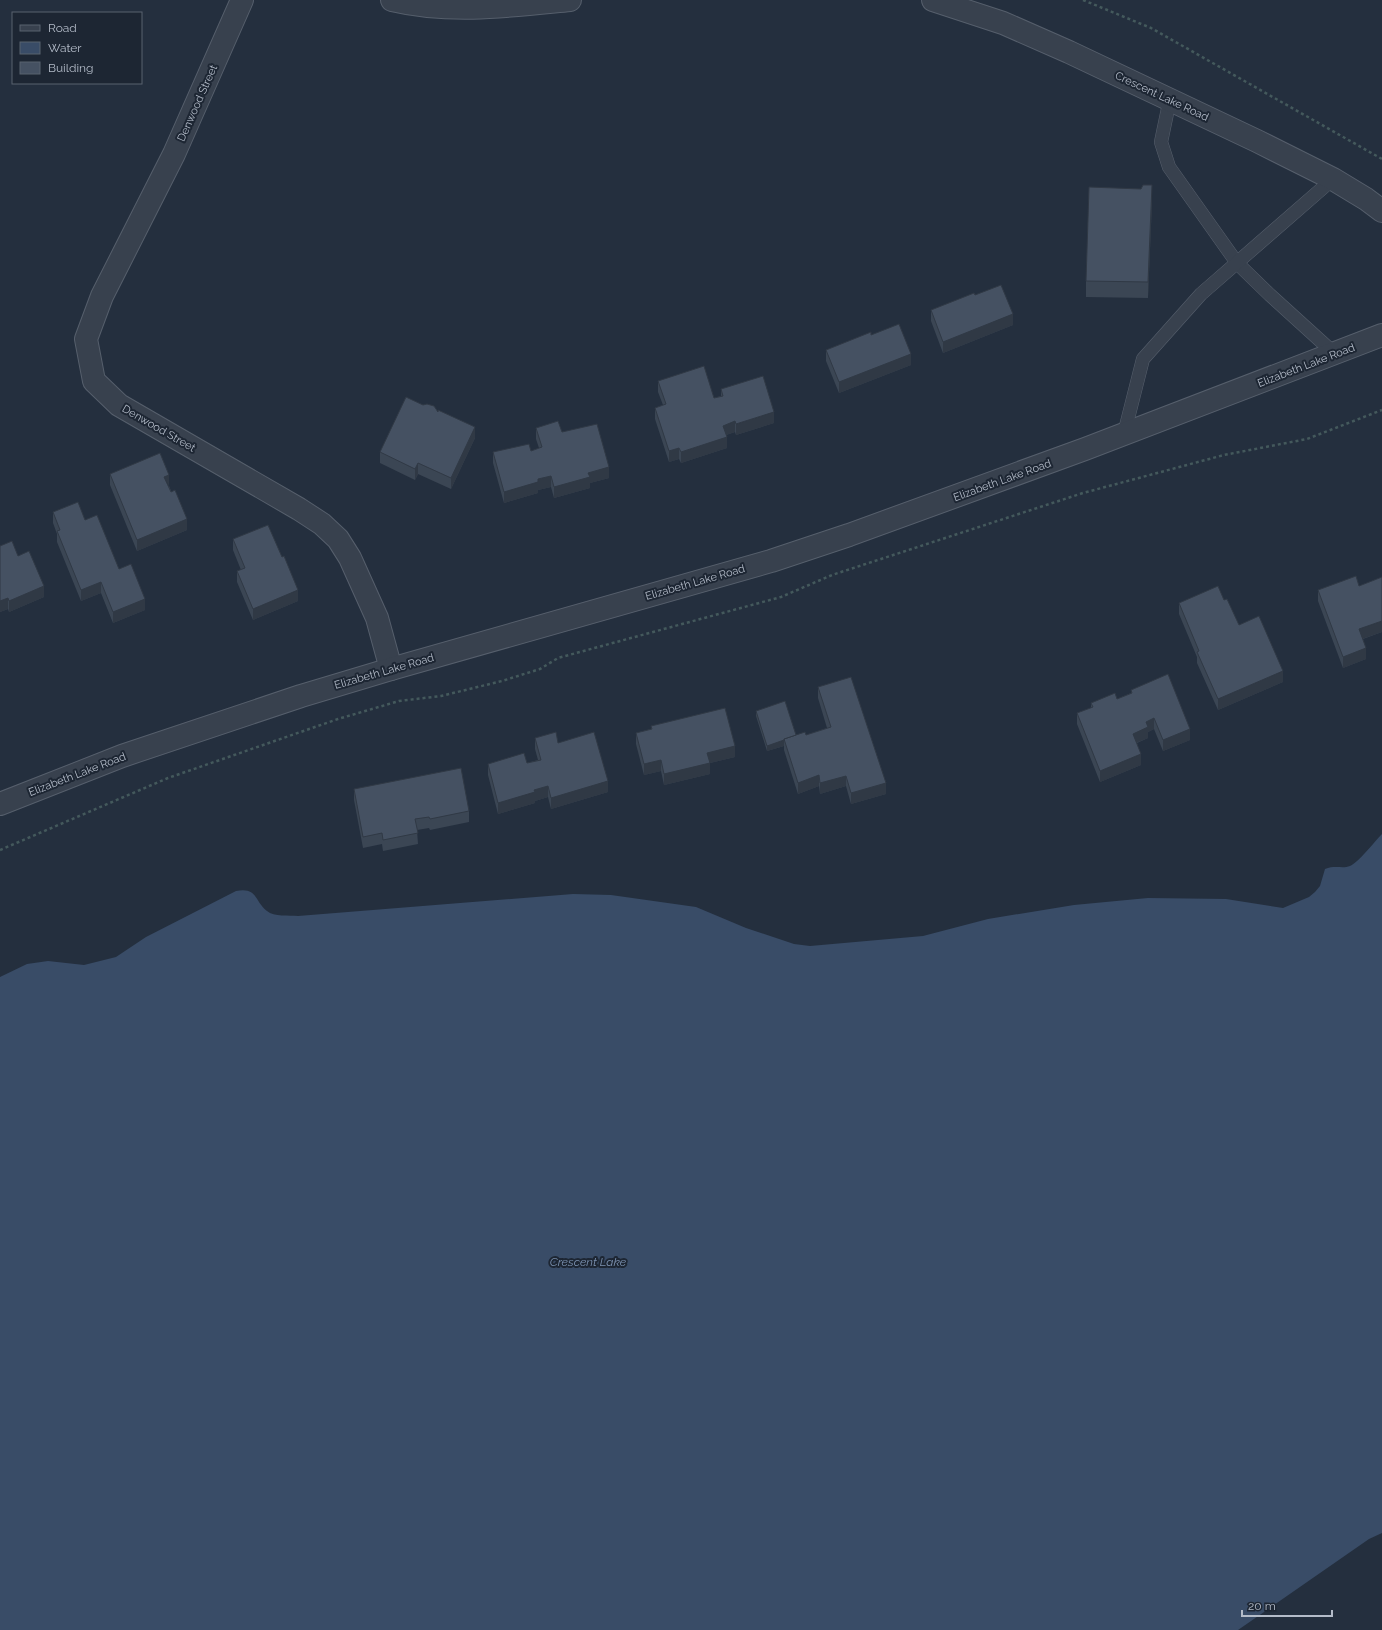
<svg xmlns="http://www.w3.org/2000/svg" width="1382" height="1630" viewBox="0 0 1382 1630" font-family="Raleway,sans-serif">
<rect width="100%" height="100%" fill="#242f3e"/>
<path fill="#394c67" d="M1382,834V1533L1369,1539L1238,1630H0V977L27,964L48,961L84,965L116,957L146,937L236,891C258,887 254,901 267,911C274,917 289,915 298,916L573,894L611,895L696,907L746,928L794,944L810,946L923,936L988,919L1074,905L1148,898L1226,899L1283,908L1309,897L1315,892L1320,886L1325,869C1335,865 1343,869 1350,866C1358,863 1375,841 1382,834Z"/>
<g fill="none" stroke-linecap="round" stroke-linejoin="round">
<g stroke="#565f6c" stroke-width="14">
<g id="service">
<polyline points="1170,99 1161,142 1169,167 1237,263 1270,295 1335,354"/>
<polyline points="1124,434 1143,359 1201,294 1333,179"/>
</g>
</g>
<g stroke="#565f6c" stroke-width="24">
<polyline id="minor" points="242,0 174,154 102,296 86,339 94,381 119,405 299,509 322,524 338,539 350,558 377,618 391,669"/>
</g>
<g stroke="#565f6c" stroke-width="24">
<g id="tertiary">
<path d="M392,0C451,14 510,6 570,0"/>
<polyline points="933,0 1003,23 1069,52 1257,141 1333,179 1366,199 1382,211"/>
<polyline points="0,804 122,756 301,696 391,669 771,561 849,535 1085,449 1382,335"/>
</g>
</g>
<g stroke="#44595c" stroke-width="2.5" stroke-dasharray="3 3" stroke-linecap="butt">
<polyline points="1083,0 1151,28 1382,159"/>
<polyline points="0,850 168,778 338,719 399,701 441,696 502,681 540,669 558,658 781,597 832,575 1083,493 1224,455 1307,439 1382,410"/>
</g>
<use href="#service" stroke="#38414e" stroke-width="13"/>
<use href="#minor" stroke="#38414e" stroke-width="22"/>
<use href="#tertiary" stroke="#38414e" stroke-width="22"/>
</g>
<g fill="#3b4654">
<polygon points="1152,202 1148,298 1086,297 1086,281"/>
<polygon points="931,310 1013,325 943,353 931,321"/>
<polygon points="871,335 911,365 839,393 826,361 826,350"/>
<polygon points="658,381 714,398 721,396 721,389 774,423 736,435 735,432 726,435 727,448 681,463 679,459 669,462 655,419 655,408 663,405 658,392"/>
<polygon points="438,412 475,438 451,489 418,474 415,480 380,463 380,452"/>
<polygon points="536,428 562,432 609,478 590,483 590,488 554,498 551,487 538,490 538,493 504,503 493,463 493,452 531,451 539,448 536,439"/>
<polygon points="110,474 169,486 187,530 137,551 110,485"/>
<polygon points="53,512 85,520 119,569 145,610 113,623 101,593 81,601 57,542 57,534 53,523"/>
<polygon points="233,539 298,601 253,620 237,582 237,571 241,570 233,550"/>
<polygon points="0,546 18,556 44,597 9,612 8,609 0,612"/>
<polygon points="1382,577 1382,632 1363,639 1366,659 1343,668 1318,601 1318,590 1359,586"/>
<polygon points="1224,600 1239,625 1283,682 1218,710 1197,663 1197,657 1179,614 1179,603"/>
<polygon points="818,687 886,794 851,804 846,786 820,794 819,786 798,794 784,750 784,746 767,751 756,716 756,711 796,735 806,735 827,728 818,698"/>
<polygon points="1131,690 1190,740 1163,751 1154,729 1148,732 1148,738 1137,743 1141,765 1100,782 1077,724 1077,713 1091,708 1091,703 1117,699 1131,693"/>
<polygon points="651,726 735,757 710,763 710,774 664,785 661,771 644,775 636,744 636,733 651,729"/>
<polygon points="535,738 558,743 608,792 551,809 548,797 535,801 535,803 498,814 488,775 488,764 527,763 538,760 535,749"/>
<polygon points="354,789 469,811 469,822 430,830 429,828 417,830 418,844 383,851 382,844 363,848 354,800"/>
</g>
<g fill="#303945">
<polygon points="1152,185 1152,202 1148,298 1148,282"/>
<polygon points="1013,314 1013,325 943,353 943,342"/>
<polygon points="911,354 911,365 839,393 839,382"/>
<polygon points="774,412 774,423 736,435 736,424"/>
<polygon points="735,421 735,432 723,436 723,426"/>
<polygon points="475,427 475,438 451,489 451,478"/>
<polygon points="727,437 727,448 681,463 681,452"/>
<polygon points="679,448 679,459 669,462 669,451"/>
<polygon points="418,463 418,474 415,480 415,469"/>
<polygon points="609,467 609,478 590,483 590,488 554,498 554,487 588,473"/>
<polygon points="169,475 169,486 164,477"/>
<polygon points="551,476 551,487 538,490 538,493 504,503 504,492 538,479"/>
<polygon points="187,519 187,530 137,551 137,540"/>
<polygon points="101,582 101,593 81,601 81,590"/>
<polygon points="44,586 44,597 9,612 9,601"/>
<polygon points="298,590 298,601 253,620 253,609"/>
<polygon points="8,598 8,609 0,612 0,601"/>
<polygon points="145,599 145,610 113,623 113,612"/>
<polygon points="1382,621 1382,632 1359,640 1359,629"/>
<polygon points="1366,648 1366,659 1343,668 1343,657"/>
<polygon points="1283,671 1283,682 1218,710 1218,699"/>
<polygon points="1154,718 1154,729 1148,732 1148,738 1133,744 1133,734 1146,722"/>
<polygon points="1190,729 1190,740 1163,751 1163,740"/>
<polygon points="784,740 784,746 767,751 767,746"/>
<polygon points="735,746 735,757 710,763 710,774 664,785 664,774 707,753"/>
<polygon points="1141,754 1141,765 1100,782 1100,771"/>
<polygon points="661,760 661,771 644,775 644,764"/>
<polygon points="819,775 819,786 798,794 798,783"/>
<polygon points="846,776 846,786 820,794 820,783"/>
<polygon points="608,781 608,792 551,809 551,798"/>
<polygon points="886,783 886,794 851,804 851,793"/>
<polygon points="548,786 548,797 535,801 535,803 498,814 498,803 534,790"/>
</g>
<g fill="#455162" stroke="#303945">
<polygon points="1143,185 1152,185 1148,282 1086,281 1089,187 1141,189"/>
<polygon points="1001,285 1013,314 943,342 931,310 974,293 975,295"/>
<polygon points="899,324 911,354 839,382 826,350 871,332 871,335"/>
<polygon points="704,366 714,398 723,396 721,389 763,376 774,412 736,424 735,421 723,426 727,437 681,452 679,448 669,451 655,408 666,404 658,381"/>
<polygon points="406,397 423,405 427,404 434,406 438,412 438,410 475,427 451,478 418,463 415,469 380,452"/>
<polygon points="558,421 562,432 597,424 609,467 588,473 590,477 554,487 551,476 538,479 538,482 504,492 493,452 529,444 531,451 542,447 536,428"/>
<polygon points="160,453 169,475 164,477 171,492 175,490 187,519 137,540 110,474"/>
<polygon points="78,502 85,520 97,515 119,569 131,564 145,599 113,612 101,582 81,590 57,531 60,530 53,512"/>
<polygon points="268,525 282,557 284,556 298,590 253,609 237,571 245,568 233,539"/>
<polygon points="12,541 18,556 29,551 44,586 9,601 8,598 0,601 0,546"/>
<polygon points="1356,576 1359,586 1382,577 1382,621 1359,629 1366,648 1343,657 1318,590"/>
<polygon points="1218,586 1224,600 1227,599 1239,625 1259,616 1283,671 1218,699 1197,652 1199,651 1179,603"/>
<polygon points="1168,674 1190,729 1163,740 1154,718 1146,722 1148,727 1133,734 1141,754 1100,771 1077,713 1093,707 1091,703 1115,693 1117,699 1132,693 1131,690"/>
<polygon points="851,677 886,783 851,793 846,776 820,783 819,775 798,783 784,739 805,732 806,735 831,727 818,687"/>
<polygon points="785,701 796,735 784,739 784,740 767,746 756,711"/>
<polygon points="725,708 735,746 707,753 710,763 664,774 661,760 644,764 636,733 652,729 651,726"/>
<polygon points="556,732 558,743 594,732 608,781 551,798 548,786 534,790 535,792 498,803 488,764 524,753 527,763 541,760 535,738"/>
<polygon points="461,768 469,811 430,819 429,817 415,819 418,833 383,840 382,833 363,837 354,789"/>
</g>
<g text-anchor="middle" stroke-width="4" stroke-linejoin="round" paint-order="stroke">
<g font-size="11" fill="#b4bcc9" stroke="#1d2633">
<text transform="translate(1162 96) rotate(25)" y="4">Crescent Lake Road</text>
<text transform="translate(197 103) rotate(-66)" y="4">Denwood Street</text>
<text transform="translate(1306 365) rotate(-21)" y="4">Elizabeth Lake Road</text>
<text transform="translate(159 428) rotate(30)" y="4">Denwood Street</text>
<text transform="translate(1002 480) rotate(-20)" y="4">Elizabeth Lake Road</text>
<text transform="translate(695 582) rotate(-16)" y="4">Elizabeth Lake Road</text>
<text transform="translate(384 671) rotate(-16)" y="4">Elizabeth Lake Road</text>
<text transform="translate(77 774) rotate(-21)" y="4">Elizabeth Lake Road</text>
</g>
<g font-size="12" font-style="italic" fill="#7c92b1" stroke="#1d2633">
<text x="588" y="1266">Crescent Lake</text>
</g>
</g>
<rect x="12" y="12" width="130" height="72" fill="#1d2633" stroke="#59626f"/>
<rect x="20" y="25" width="20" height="6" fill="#38414e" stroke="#59626f"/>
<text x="48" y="32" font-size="12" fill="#b4bcc9">Road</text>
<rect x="20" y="42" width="20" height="12" fill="#394c67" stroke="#59626f"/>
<text x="48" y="52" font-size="12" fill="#b4bcc9">Water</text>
<rect x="20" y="62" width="20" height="12" fill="#455162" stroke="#59626f"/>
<text x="48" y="72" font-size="12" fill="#b4bcc9">Building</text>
<path d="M1242 1610v6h90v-6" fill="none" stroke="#b4bcc9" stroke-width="2"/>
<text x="1248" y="1610" font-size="12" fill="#b4bcc9" stroke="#1d2633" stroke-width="3" paint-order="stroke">20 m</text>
</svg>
